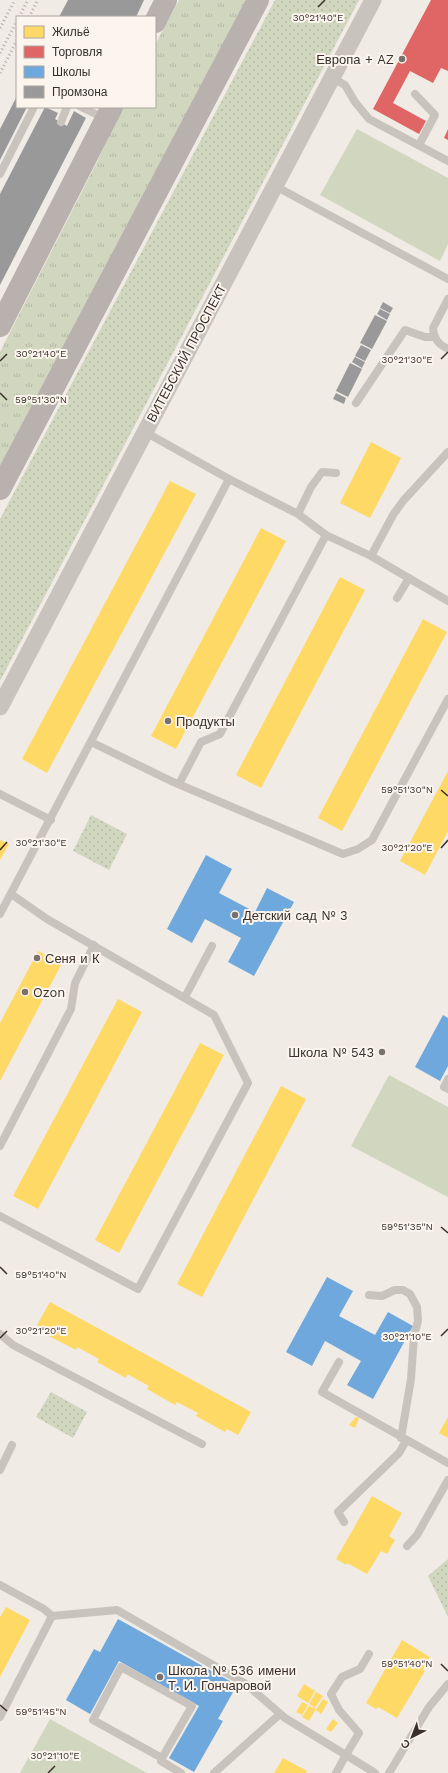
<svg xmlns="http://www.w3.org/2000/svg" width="448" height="1773" viewBox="0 0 448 1773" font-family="'Work Sans',sans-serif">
<defs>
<pattern id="grass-tufts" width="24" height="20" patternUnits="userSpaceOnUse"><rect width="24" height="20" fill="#d1d6bf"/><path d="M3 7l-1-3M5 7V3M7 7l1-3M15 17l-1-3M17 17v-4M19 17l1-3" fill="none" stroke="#b4b8a4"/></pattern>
<pattern id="park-dots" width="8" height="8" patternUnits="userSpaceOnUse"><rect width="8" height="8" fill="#d1d6bf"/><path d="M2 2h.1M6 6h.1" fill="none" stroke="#b4b8a4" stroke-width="1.8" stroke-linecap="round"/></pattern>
</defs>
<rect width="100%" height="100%" fill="#f0ebe5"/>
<polygon fill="url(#grass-tufts)" points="179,0 247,0 0,466 0,352 96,164 123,107 155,107 155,45"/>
<g fill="url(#park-dots)">
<polygon points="275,0 359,0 0,681 0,519"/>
<polygon points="91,815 127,834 109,870 73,851"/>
<polygon points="51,1392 87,1412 73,1438 36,1417"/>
<polygon points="448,1559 448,1617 428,1576"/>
</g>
<g fill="#d1d6bf">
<polygon points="357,129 448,178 448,244 440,261 320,195"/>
<polygon points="389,1075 448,1107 448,1197 351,1146"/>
<polygon points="50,1719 147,1773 20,1773"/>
</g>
<g fill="#ffd966">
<polygon points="371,442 401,458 370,518 340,503"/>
<polygon points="170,481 196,494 47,773 22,759"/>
<polygon points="261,528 286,541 176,749 151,736"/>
<polygon points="340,577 365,590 261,788 236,775"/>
<polygon points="423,619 447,632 342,831 318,818"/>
<polygon points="448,771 448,831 425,875 400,861"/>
<polygon points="0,840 9,844 0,860"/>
<polygon points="38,951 62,963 0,1081 0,1023"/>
<polygon points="118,999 142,1012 38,1209 13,1196"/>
<polygon points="200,1043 224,1055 119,1253 95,1240"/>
<polygon points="281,1086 306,1099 202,1297 177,1284"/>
<polygon points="50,1302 251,1412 238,1435 227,1429 225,1432 196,1416 198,1413 177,1402 175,1405 147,1389 149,1386 127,1374 126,1378 97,1362 99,1359 77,1347 76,1350 47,1335 49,1331 37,1325"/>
<polygon points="356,1417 359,1418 355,1428 349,1425"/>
<polygon points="448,1417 448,1438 439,1433"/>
<polygon points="372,1496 402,1513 389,1536 395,1540 387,1554 381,1551 367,1574 347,1563 346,1565 336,1559"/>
<polygon points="6,1607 30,1620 0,1677 0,1617"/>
<polygon points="402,1640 430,1657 423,1670 425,1671 397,1718 378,1707 376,1709 366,1703"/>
<polygon points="304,1684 315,1691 308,1703 297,1696"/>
<polygon points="316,1692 323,1696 315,1708 309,1704"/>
<polygon points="323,1699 328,1702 321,1714 316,1710"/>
<polygon points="302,1702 308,1705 302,1715 296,1712"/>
<polygon points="309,1706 316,1709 309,1721 302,1717"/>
<polygon points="333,1719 338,1723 331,1732 326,1729"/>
<polygon points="283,1758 307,1771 306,1773 274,1773"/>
</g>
<g fill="#e06666">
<polygon points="431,0 448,0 448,71 441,68 433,83 410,71 393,103 426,121 419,134 373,109"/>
<polygon points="448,129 448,140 444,138"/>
</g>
<g fill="#6fa8dc">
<polygon points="206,855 232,869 219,893 255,912 267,888 294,902 254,976 228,962 241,938 205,919 192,943 167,929"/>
<polygon points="443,1015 448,1018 448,1066 440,1081 415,1067"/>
<polygon points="327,1277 353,1291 339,1316 375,1335 388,1312 413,1326 373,1399 347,1385 361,1361 325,1341 312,1366 286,1352"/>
<polygon points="118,1619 237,1685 218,1719 223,1721 194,1772 169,1758 199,1706 119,1661 90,1714 66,1700 94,1649 100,1652"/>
</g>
<g fill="#999">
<polygon points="68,0 144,0 136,17 59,17"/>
<polygon points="17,96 17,107 27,107 0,160 0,129"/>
<polygon points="45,107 58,113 55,119 67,126 74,111 86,118 0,285 0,194"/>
<polygon points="383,302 393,308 390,313 380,308"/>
<polygon points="380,309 390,314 387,320 377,314"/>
<polygon points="375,315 387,321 372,349 360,343"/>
<polygon points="361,345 371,350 365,361 355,356"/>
<polygon points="355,357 365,362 362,368 352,362"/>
<polygon points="350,363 362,369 348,397 336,391"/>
<polygon points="336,393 346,398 344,404 333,399"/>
</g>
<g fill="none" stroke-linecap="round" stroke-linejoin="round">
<g stroke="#c9c3be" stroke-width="8">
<polyline points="332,78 345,85 355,102 369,119 448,161"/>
<polyline points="415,94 435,115 419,145"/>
<polyline points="81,107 106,119"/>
<polyline points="61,122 67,107"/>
<polyline points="0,174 34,107"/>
<polyline points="275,186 448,279"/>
<path d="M448,299L433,328C434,339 438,344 448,349"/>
<polyline points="356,403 405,330 425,337 435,337"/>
<polyline points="145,432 229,479 298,514 326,535 371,556 448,601"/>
<polyline points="298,514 311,487 322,472 336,473"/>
<polyline points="371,556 393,515 403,501 448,452"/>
<polyline points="397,598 409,578"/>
<polyline points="91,742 171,781 343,854 358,849 372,840 448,699"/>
<polyline points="179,784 201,742 220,734 326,535"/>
<polyline points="0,794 51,820"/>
<polyline points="0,914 229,479"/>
<polyline points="185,997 212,946"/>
<polyline points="448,1079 444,1087 448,1089"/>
<polyline points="0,1146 71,1009 75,983 94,945"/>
<polyline points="0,1216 138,1289 248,1083 214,1015 47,919 11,894"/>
<polyline points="369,1295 382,1296 395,1290 403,1290 410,1294 417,1307 418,1321 414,1336 411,1379 401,1438"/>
<polyline points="0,1334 13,1345 202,1444"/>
<polyline points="339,1362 322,1392 448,1463"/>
<polyline points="0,1470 12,1445"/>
<polyline points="344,1522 338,1512 399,1453 406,1441"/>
<polyline points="407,1546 417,1535 448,1480"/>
<polyline points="0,1585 44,1609 52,1616 0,1717"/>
<polyline points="52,1616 117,1610 246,1684 285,1718 346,1755 359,1733 339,1710 331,1694 342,1677 360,1669 369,1654"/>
<polyline points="162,1758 93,1720 121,1667 192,1706 162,1758 161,1761 181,1773"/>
<polyline points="214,1773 280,1714"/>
<polyline points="336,1773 346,1755 375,1773"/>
<polyline points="389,1773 429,1707 448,1684"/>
</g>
<polyline stroke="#c9c3be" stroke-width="17" points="0,707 373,0"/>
<g stroke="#b8b1ad" stroke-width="22">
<polyline points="155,22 166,0"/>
<polyline points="0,326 112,107"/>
<polyline points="0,489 258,0"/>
</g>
<g stroke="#b1aca8" stroke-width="3" stroke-dasharray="1 3" stroke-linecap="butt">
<polyline points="19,17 28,0"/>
<polyline points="29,17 38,0"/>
<polyline points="0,28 15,0"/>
<polyline points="0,53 17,21"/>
<polyline points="0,73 17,40"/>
</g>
</g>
<path fill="none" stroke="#3b302b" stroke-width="1.5" d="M318,7L325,0M441,359L448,352M0,361L7,354M0,393L7,400M441,790L448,796M441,848L448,840M0,850L7,842M441,1227L448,1233M0,1267L7,1274M441,1336L448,1329M0,1338L7,1331M441,1664L448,1671M0,1705L7,1711M48,1773L55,1766"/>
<g fill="#7a716c" stroke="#fbf5ee" stroke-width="1.5">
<circle cx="402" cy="59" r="4"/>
<circle cx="168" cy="721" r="4"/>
<circle cx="235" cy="915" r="4"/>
<circle cx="37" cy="958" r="4"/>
<circle cx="25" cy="992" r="4"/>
<circle cx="382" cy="1052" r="4"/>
<circle cx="160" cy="1677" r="4"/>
</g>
<g text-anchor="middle" stroke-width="4" stroke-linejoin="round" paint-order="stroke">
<g font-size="13" fill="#3b302b" stroke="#fbf5ee" text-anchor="start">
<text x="394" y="64" text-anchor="end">Европа + AZ</text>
<text x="176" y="726">Продукты</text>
<text x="243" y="920">Детский сад № 3</text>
<text x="45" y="963">Сеня и К</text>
<text x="33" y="997">Ozon</text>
<text x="374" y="1057" text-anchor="end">Школа № 543</text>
<text x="168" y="1675">Школа № 536 имени<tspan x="168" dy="15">Т. И. Гончаровой</tspan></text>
</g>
<g font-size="13" fill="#3b302b" stroke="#fbf5ee">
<text transform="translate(186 353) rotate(-62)" y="5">ВИТЕБСКИЙ ПРОСПЕКТ</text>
</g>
</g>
<g font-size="10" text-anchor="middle" fill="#3b302b" stroke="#fbf5ee" stroke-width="4" stroke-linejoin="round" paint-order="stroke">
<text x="318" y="21">30°21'40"E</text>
<text x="41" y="357">30°21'40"E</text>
<text x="407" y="363">30°21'30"E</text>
<text x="41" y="403">59°51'30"N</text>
<text x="407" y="793">59°51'30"N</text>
<text x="41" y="846">30°21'30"E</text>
<text x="407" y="851">30°21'20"E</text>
<text x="407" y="1230">59°51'35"N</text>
<text x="41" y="1278">59°51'40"N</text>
<text x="41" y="1334">30°21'20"E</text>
<text x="407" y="1340">30°21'10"E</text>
<text x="407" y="1667">59°51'40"N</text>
<text x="41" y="1715">59°51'45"N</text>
<text x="55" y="1759">30°21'10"E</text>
</g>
<rect x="16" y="16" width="140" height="92" fill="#fbf5ee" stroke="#aea6a0"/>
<rect x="24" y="26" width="20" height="12" fill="#ffd966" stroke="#aea6a0"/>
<text x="52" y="36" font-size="12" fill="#3b302b">Жильё</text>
<rect x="24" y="46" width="20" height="12" fill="#e06666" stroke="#aea6a0"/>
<text x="52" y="56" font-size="12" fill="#3b302b">Торговля</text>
<rect x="24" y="66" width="20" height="12" fill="#6fa8dc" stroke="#aea6a0"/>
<text x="52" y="76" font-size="12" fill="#3b302b">Школы</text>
<rect x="24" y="86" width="20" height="12" fill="#999999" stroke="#aea6a0"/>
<text x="52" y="96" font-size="12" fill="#3b302b">Промзона</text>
<g transform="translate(412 1737) rotate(222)" stroke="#fbf5ee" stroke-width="3" paint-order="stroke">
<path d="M0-3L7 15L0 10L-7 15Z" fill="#3b302b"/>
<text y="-6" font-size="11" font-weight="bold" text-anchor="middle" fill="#3b302b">С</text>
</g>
</svg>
